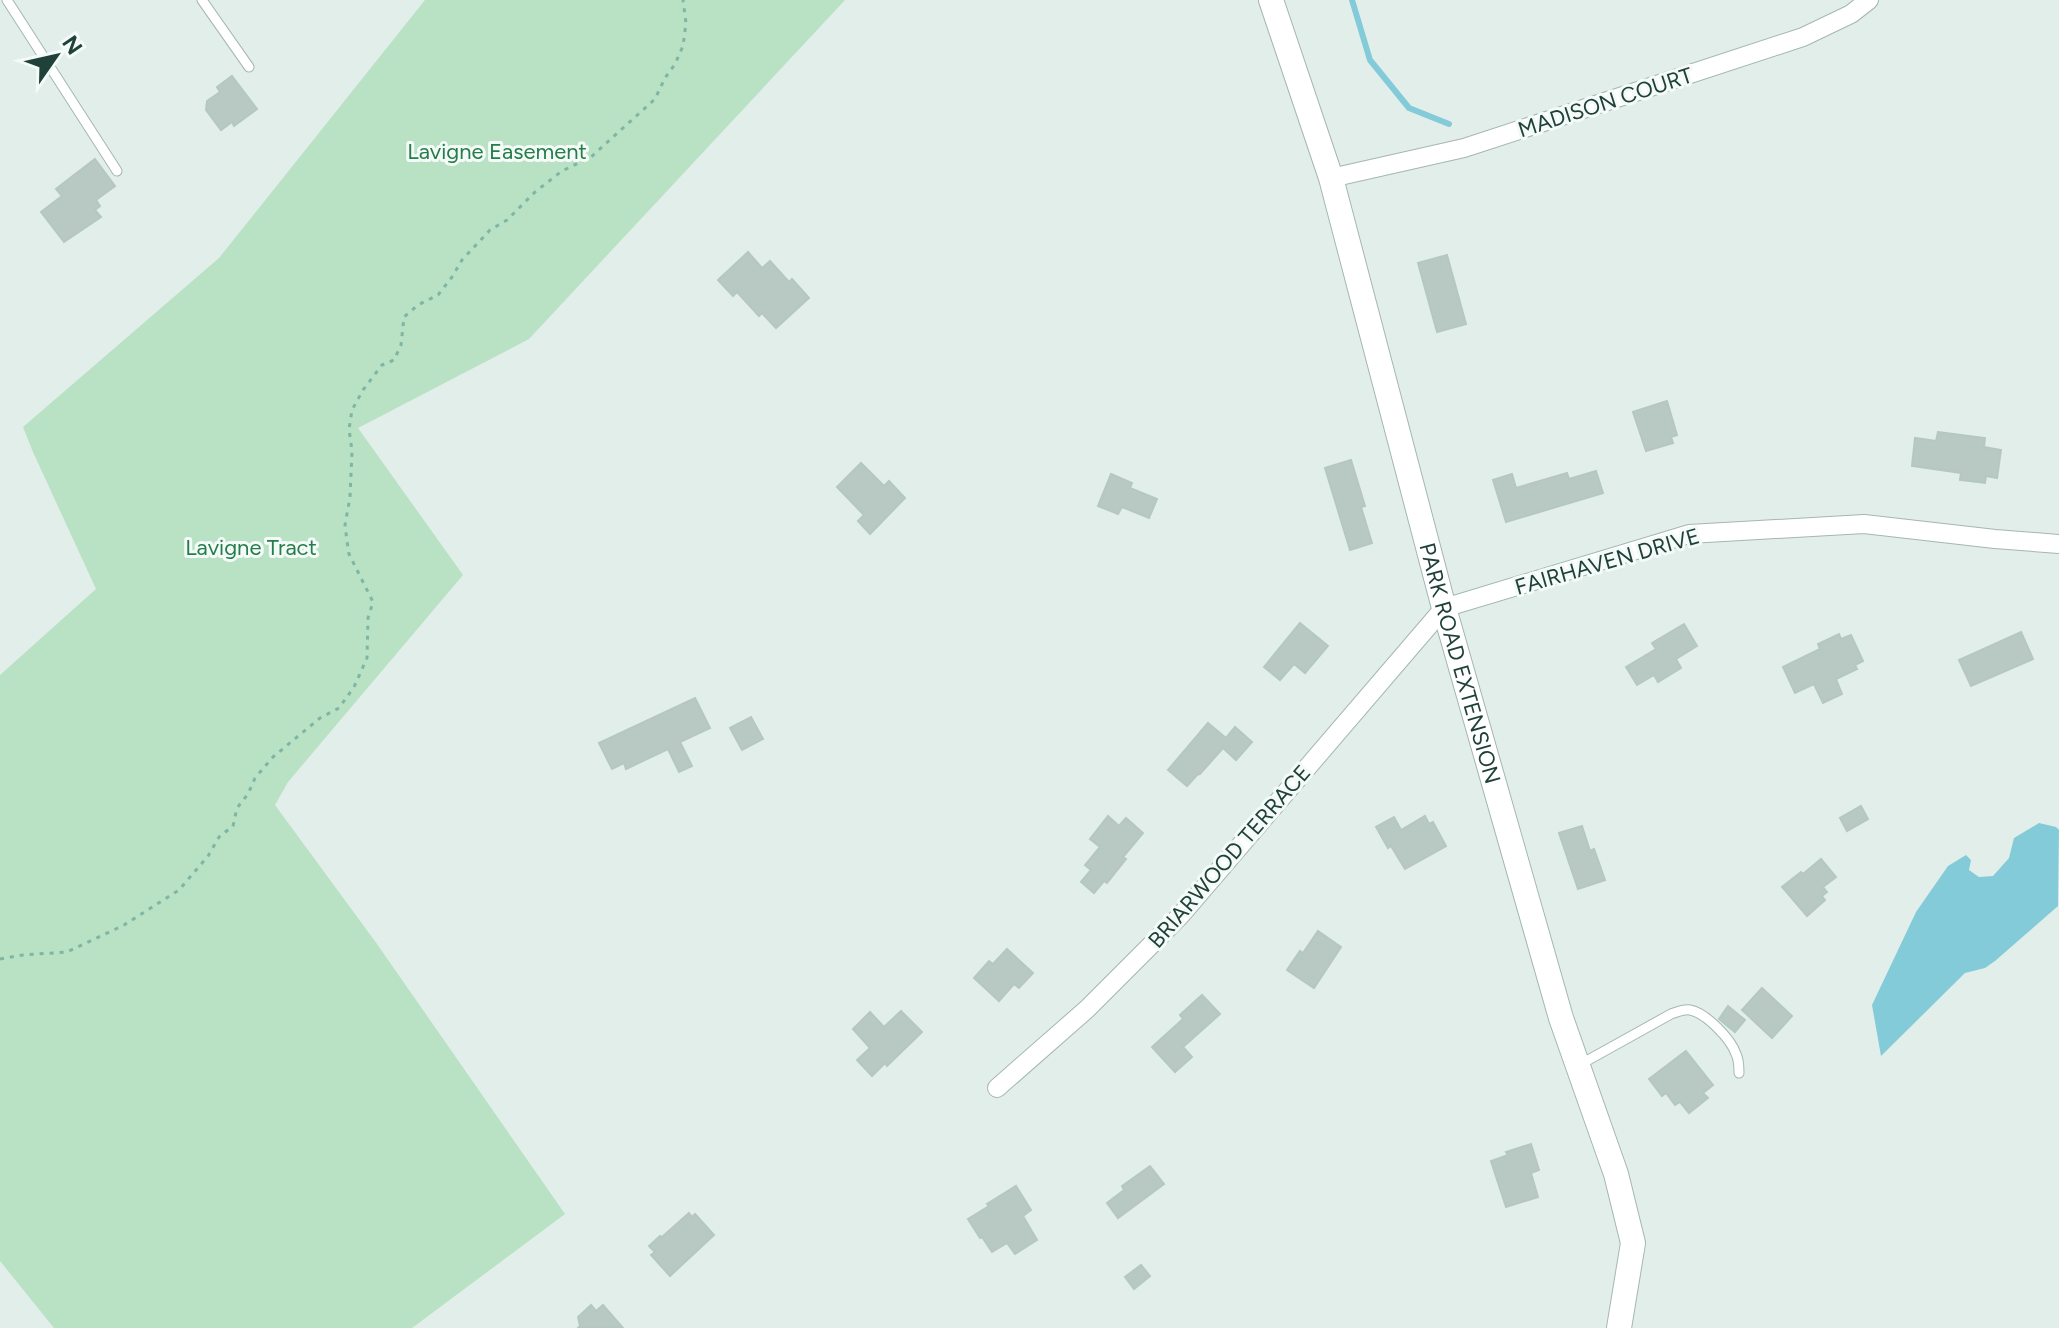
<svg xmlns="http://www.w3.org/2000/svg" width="2059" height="1328" viewBox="0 0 2059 1328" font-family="Figtree,sans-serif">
<rect width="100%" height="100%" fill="#e2eee9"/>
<polygon fill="#b9e1c4" points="425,0 845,0 529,339 358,428 463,575 288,782 275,805 377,944 565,1214 412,1328 54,1328 0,1261 0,675 96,589 33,452 23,427 219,258"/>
<polygon fill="#84cbd9" points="2039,823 2056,827 2059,830 2058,906 1995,961 1985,968 1965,973 1881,1056 1872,1005 1916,912 1948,866 1966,855 1971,860 1969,870 1979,877 1993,876 2009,858 2014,838"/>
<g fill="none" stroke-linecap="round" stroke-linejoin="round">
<polyline stroke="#84cbd9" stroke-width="6" points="1352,0 1370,60 1409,108 1449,124"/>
</g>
<g fill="#b7c9c2" stroke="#b4c8c0" stroke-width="2">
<polygon points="232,76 257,109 234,126 232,122 221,130 206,110 207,101 220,92 217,87"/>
<polygon points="95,159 115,186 96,200 100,206 95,210 101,217 64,242 41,212 62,196 56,189"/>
<polygon points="748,252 762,268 770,261 789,282 792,279 809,298 776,328 762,313 759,316 737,292 733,296 718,280"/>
<polygon points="1447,255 1466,324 1437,332 1418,263"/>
<polygon points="1667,401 1677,435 1671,437 1673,443 1646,451 1633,412"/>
<polygon points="1938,432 1985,438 1984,447 2001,450 1997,478 1986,476 1985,483 1960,480 1961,473 1912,466 1915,438 1936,441"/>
<polygon points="1351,460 1365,506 1361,507 1372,543 1350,550 1325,468"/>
<polygon points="861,463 884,486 889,481 905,498 870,534 858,521 864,515 837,487"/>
<polygon points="1596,471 1603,493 1506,522 1493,480 1512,474 1516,488 1567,473 1569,479"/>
<polygon points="1111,474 1132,483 1130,488 1157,499 1149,518 1122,507 1118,514 1098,506"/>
<polygon points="1300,623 1328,646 1305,673 1294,664 1280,680 1264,667"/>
<polygon points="1684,624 1697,646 1676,659 1681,668 1658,682 1654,675 1637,685 1626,667 1656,649 1652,643"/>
<polygon points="2021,632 2033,659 1971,686 1959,660"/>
<polygon points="1839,634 1841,639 1851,635 1863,661 1855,665 1857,669 1836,679 1842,694 1823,703 1814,684 1795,693 1783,667 1820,649 1818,644"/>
<polygon points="695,698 710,728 680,742 692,766 679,772 668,749 626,769 624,763 612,769 599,743"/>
<polygon points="751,717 763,739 742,750 730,728"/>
<polygon points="1208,723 1226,738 1235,727 1252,742 1236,760 1223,748 1200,774 1197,775 1187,786 1168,770"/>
<polygon points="1861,806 1868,819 1847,831 1840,818"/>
<polygon points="1108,816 1119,826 1126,818 1143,833 1123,857 1126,859 1107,883 1104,881 1094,893 1081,882 1091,870 1085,865 1100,847 1090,839"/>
<polygon points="1425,816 1429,824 1433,822 1446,846 1405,869 1391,846 1388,848 1376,827 1394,817 1401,830"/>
<polygon points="1582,826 1590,851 1594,849 1605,880 1578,889 1559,833"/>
<polygon points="1821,859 1836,877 1823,887 1827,892 1822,896 1825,900 1807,916 1782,887 1801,872 1803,874"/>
<polygon points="1318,931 1341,947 1314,988 1287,970 1300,951 1303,953"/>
<polygon points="1007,949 1033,973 1019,988 1014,984 999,1001 974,978 989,961 993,964"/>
<polygon points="1762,988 1792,1016 1772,1038 1742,1010"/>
<polygon points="1202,995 1220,1014 1183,1047 1192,1057 1175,1072 1152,1047 1183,1019 1180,1015"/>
<polygon points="1728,1006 1745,1020 1735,1032 1719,1019"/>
<polygon points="901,1011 922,1032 887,1066 885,1063 872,1076 857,1060 870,1048 853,1029 870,1012 884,1027"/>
<polygon points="1686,1051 1713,1085 1703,1093 1708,1098 1689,1113 1680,1102 1675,1105 1666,1093 1662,1096 1649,1079"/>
<polygon points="1531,1144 1539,1170 1531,1173 1538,1197 1506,1207 1491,1161 1508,1155 1506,1152"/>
<polygon points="1150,1166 1164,1184 1118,1218 1107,1203 1124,1190 1122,1186"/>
<polygon points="1016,1186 1031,1210 1023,1216 1037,1240 1015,1254 1007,1243 992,1252 982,1237 980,1238 968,1219 989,1206 987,1204"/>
<polygon points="689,1213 692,1217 695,1214 714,1235 670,1276 651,1255 655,1252 649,1246 660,1236 662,1237"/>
<polygon points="1141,1265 1150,1276 1134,1289 1125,1277"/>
<polygon points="591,1305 596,1311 603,1305 623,1328 578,1328 580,1326 578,1317"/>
</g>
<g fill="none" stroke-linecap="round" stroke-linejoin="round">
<g stroke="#a4b7b1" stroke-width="11">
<g id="service">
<polyline points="7,0 117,171"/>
<polyline points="202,0 249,67"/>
<path d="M1581,1064L1671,1014C1677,1012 1684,1009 1690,1010C1706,1013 1731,1039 1736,1054C1739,1060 1739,1066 1739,1073"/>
</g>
</g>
<g stroke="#a4b7b1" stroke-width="20">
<g id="minor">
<polyline points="1331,178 1464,148 1803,37 1851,14 1869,0"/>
<polyline points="997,1088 1087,1009 1180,916 1444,608 1689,534 1864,524 1995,539 2059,544"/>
</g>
</g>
<g stroke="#a4b7b1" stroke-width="26">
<g id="tertiary">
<path id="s1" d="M1271,0L1331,178L1444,608L1561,1018L1616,1174L1633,1243L1619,1328"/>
</g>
</g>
<polyline stroke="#7fb5a5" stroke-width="3" stroke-dasharray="4 6" stroke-linecap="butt" points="0,959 23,955 67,952 124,925 179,890 208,856 219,837 233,826 237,808 248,794 255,778 273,757 320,718 339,708 354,687 367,658 368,618 373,602 349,554 347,541 345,525 350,497 352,451 349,429 352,410 363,390 382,365 394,360 401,345 404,317 418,305 438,295 452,277 462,260 490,230 507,220 535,192 562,171 591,157 655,99 665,78 675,64 683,46 686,23 683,0"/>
<use href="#service" stroke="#fff" stroke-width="9"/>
<use href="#minor" stroke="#fff" stroke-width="18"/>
<use href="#tertiary" stroke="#fff" stroke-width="24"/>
</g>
<g text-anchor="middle" stroke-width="6" stroke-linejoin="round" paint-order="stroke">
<g font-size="22" fill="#204139" stroke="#f3faf7">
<text transform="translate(1605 102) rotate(-18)" y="8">MADISON COURT</text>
<text transform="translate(1607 561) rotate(-16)" y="8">FAIRHAVEN DRIVE</text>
<text dy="8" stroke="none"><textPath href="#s1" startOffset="690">PARK ROAD EXTENSION</textPath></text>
<text transform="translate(1229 856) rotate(-49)" y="8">BRIARWOOD TERRACE</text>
</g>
<g font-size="22" fill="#257d49" stroke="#f3faf7">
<text x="497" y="159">Lavigne Easement</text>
<text x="251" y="555">Lavigne Tract</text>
</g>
</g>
<g transform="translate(56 56) rotate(56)" stroke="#f3faf7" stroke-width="6" paint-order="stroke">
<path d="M0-6L14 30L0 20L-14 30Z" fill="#204139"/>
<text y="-12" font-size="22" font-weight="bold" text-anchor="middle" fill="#204139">N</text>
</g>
</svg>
